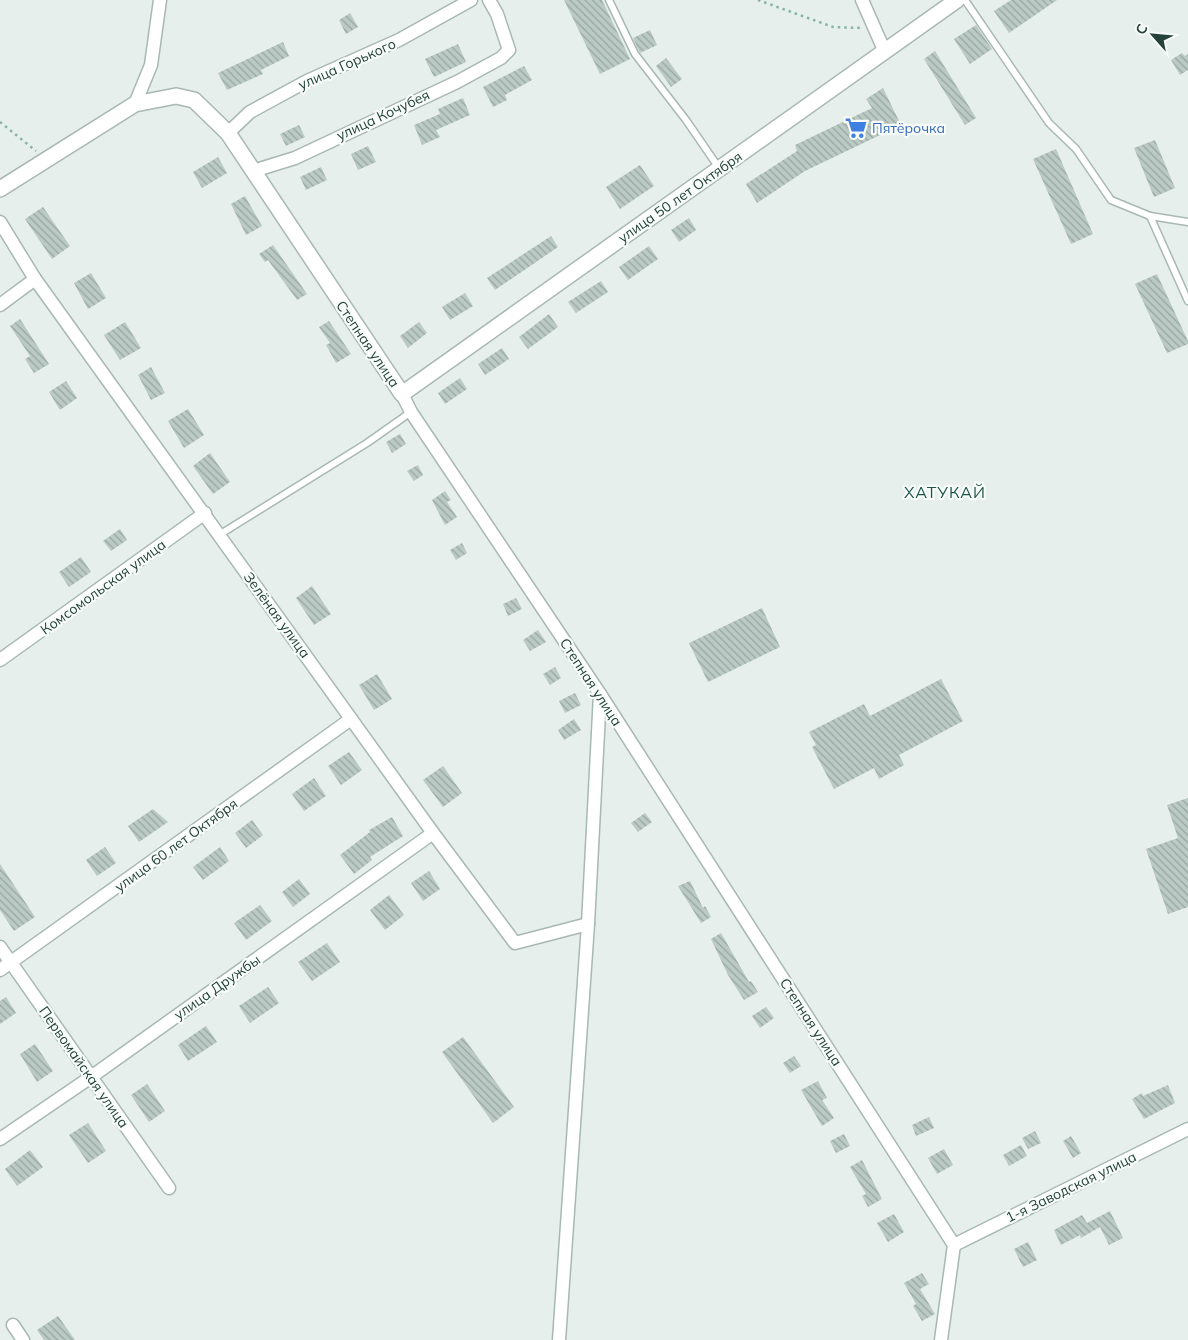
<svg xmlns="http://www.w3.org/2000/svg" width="1188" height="1340" viewBox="0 0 1188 1340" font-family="Mulish,sans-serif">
<defs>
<pattern id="building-back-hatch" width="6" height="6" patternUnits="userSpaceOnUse" patternTransform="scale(1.25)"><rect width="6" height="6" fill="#bbcac4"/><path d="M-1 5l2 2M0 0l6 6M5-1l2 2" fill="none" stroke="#98a6a0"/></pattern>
</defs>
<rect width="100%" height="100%" fill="#e6efeb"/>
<g fill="url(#building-back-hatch)">
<polygon points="564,0 602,0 630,59 600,74"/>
<polygon points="1011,0 1057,0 1009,33 994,11"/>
<polygon points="350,13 358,27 346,34 339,20"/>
<polygon points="976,25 992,49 970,64 954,39"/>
<polygon points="650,30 657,45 640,53 633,38"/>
<polygon points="283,42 289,56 261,70 263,74 227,90 218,73"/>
<polygon points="458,44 466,62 434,77 425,59"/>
<polygon points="935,51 976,118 965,125 924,59"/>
<polygon points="1182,53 1185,56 1188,54 1188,70 1180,75 1171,60"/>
<polygon points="666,58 682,79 671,87 656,66"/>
<polygon points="524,66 532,80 505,95 507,100 493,107 483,87"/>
<polygon points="883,88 901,125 805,171 757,203 746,184 797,151 795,145 872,108 866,99"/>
<polygon points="463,98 470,115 436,130 440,137 422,145 414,125 440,114 438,109"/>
<polygon points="299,125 305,137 286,146 280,134"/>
<polygon points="1155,140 1175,188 1154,197 1134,148"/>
<polygon points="368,146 376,162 358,170 351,154"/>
<polygon points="1056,149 1093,234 1071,244 1033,159"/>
<polygon points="218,157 227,173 202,188 193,172"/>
<polygon points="640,165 654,186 620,209 606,187"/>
<polygon points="321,167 327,180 306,190 300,177"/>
<polygon points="245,196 262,226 246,235 231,204"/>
<polygon points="43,207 70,246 52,259 25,219"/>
<polygon points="689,218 696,230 679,242 671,230"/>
<polygon points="551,236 558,247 495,290 487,278"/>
<polygon points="273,245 307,294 297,300 268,260 265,262 259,254"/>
<polygon points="649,246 658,259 628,280 619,267"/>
<polygon points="91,273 106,298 88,309 74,283"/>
<polygon points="1157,274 1188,341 1188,344 1167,353 1135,284"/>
<polygon points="601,281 608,292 576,313 568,302"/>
<polygon points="465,293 473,306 450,320 442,307"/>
<polygon points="549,314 558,327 528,349 519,337"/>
<polygon points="20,319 49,364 34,373 25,359 30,356 10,326"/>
<polygon points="329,321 351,354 336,363 326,345 330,343 319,327"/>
<polygon points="125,322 141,348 120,360 104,335"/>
<polygon points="419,322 427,333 408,348 400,336"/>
<polygon points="502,348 509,359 485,375 478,364"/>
<polygon points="151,367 165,393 151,400 138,375"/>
<polygon points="460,378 467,389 445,404 438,393"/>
<polygon points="66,381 77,398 60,410 49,392"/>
<polygon points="188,409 204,435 184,448 168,421"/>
<polygon points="400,434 406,444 392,453 386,442"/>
<polygon points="210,453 230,482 213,494 193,466"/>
<polygon points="418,465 423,475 414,481 407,471"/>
<polygon points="445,491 451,500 447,502 457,517 445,525 432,500"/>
<polygon points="120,529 127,540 111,551 103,541"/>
<polygon points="462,543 467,553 456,560 450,550"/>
<polygon points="81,557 91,572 69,587 59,572"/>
<polygon points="312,586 331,614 314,625 296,598"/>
<polygon points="516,598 522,609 508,616 503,604"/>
<polygon points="762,608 780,647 708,682 689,643"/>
<polygon points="538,630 546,642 530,651 523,640"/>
<polygon points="555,667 561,678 550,685 543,674"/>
<polygon points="377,674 392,699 374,710 359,685"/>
<polygon points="941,679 963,721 899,755 904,765 879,779 874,768 834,789 812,747 816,745 809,732 864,704 870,716"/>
<polygon points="575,693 581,705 565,713 559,701"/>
<polygon points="574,719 581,730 564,740 558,730"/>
<polygon points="349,752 362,770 341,785 328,766"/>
<polygon points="443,766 462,793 443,807 423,780"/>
<polygon points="314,778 326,796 304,811 292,794"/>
<polygon points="1188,798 1188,907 1168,914 1146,849 1178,838 1167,805"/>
<polygon points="153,809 168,822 139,842 128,826"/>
<polygon points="645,813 652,822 638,832 631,823"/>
<polygon points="392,817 403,836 370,857 372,860 354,874 340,855 370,832 369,830"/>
<polygon points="252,820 263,835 246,848 235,833"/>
<polygon points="105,847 116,863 97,876 86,860"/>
<polygon points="220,847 229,861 203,880 193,867"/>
<polygon points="0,864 35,917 14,931 0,910"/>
<polygon points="429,871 440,889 423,901 411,883"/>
<polygon points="299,879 310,894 293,907 282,892"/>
<polygon points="690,881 703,908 705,906 711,917 701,923 678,886"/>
<polygon points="389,895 404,915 385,930 370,910"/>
<polygon points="260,905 272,921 246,940 234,923"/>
<polygon points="721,933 749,982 751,981 758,992 744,1000 728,975 711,939"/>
<polygon points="327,943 340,962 312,981 298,962"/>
<polygon points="268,987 279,1003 250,1023 239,1006"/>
<polygon points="6,997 16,1013 0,1024 0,1001"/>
<polygon points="766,1007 774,1018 760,1028 752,1016"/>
<polygon points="206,1026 217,1042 188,1061 178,1045"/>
<polygon points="463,1037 514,1107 493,1123 442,1052"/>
<polygon points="35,1044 53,1071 37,1082 20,1054"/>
<polygon points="794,1056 801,1066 790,1073 783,1063"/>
<polygon points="818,1081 827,1098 822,1100 834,1118 822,1126 801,1090"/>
<polygon points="147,1084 165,1111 149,1122 131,1095"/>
<polygon points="1168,1085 1175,1103 1144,1119 1132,1099 1142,1093 1143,1096"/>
<polygon points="929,1117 934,1128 916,1136 912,1125"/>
<polygon points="88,1123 106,1151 88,1163 69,1135"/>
<polygon points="1035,1131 1041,1143 1028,1149 1022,1138"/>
<polygon points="844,1134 850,1146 836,1153 830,1141"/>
<polygon points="1071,1136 1081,1153 1073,1158 1063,1141"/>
<polygon points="1021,1145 1027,1156 1009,1166 1003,1155"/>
<polygon points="944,1149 953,1165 937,1174 928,1158"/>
<polygon points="30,1150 43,1167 17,1186 5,1169"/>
<polygon points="862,1160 882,1199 868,1207 862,1196 866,1194 850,1167"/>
<polygon points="1110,1211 1123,1238 1109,1245 1100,1227 1081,1238 1080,1235 1061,1245 1054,1230 1082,1215 1087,1223"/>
<polygon points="894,1214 904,1232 888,1242 877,1223"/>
<polygon points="1028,1242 1037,1260 1023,1267 1014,1249"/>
<polygon points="922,1273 929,1284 920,1289 935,1314 922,1321 913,1306 916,1304 904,1283"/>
<polygon points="58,1316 75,1340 44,1340 37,1330"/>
</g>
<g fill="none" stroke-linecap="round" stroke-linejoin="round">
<g stroke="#a8b8b2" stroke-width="9">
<g id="service">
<polyline points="609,0 635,54 686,120 719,168"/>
<polyline points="965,0 1049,123 1076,149 1111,200 1150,216 1188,222"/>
<polyline points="1150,216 1188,301"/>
<polyline points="219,535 367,443 411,412"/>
</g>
</g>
<g stroke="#a8b8b2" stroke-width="15">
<g id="minor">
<polyline points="862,0 885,52"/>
<polyline points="135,104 151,65 160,0"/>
<polyline points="228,133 250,112 307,81 399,40 471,0"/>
<polyline points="253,171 295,158 457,82 501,58 509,50 497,14 489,0"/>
<polyline points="0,222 35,279 433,833 515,943 588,924"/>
<polyline points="0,305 35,279"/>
<polyline points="402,394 411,412 600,694 954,1245 941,1340"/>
<polyline points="0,660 205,513"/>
<polyline points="0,947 169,1188"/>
<polyline points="0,970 351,719"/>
<polyline points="0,1139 91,1077 433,833"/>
<polyline points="954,1245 1188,1129"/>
<polyline points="13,1325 23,1340"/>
<polyline points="559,1340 588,924 600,694"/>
</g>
</g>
<g stroke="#a8b8b2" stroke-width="18">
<polyline id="tertiary" points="0,189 135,104 176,96 194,100 228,133 402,394 957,0"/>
</g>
<g stroke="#86b3a5" stroke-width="2.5" stroke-dasharray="2.5 4" stroke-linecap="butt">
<polyline points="758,0 833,27 861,28"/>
<polyline points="0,122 36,151"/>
</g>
<use href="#service" stroke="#fff" stroke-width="6"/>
<use href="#minor" stroke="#fff" stroke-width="12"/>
<use href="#tertiary" stroke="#fff" stroke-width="15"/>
</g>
<defs>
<g id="supermarket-bare" transform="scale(1.725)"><path d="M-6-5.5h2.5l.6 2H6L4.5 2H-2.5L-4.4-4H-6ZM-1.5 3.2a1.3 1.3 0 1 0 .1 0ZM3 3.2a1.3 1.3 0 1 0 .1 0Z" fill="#3f7fe0" stroke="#f7fbf9" stroke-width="2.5" paint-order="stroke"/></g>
</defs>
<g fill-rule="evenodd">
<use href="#supermarket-bare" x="856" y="128"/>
</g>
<g text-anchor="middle" stroke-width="4.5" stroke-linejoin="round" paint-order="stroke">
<g font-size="14" fill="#24423a" stroke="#f7fbf9">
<text transform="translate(347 64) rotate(-24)" y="5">улица Горького</text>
<text transform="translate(383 115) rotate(-25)" y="5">улица Кочубея</text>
<text transform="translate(680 197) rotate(-35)" y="5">улица 50 лет Октября</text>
<text transform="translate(368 344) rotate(56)" y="5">Степная улица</text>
<text transform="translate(103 587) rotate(-36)" y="5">Комсомольская улица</text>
<text transform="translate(277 615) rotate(54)" y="5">Зелёная улица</text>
<text transform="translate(591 682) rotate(57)" y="5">Степная улица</text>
<text transform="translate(176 845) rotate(-36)" y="5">улица 60 лет Октября</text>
<text transform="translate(217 987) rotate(-35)" y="5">улица Дружбы</text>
<text transform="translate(811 1022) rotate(57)" y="5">Степная улица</text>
<text transform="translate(84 1067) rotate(55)" y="5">Первомайская улица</text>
<text transform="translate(1071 1187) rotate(-26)" y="5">1-я Заводская улица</text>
</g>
<g font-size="14" fill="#366cbe" stroke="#f7fbf9" text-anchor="start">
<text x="872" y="133">Пятёрочка</text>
</g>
<g font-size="16" letter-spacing="1" fill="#1f5548" stroke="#f7fbf9">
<text x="945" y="498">ХАТУКАЙ</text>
</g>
</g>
<g transform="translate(1153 35) rotate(297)" stroke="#f7fbf9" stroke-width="4" paint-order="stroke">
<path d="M0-4L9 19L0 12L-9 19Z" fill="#24423a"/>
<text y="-8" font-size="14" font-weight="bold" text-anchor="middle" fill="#24423a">С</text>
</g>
</svg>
